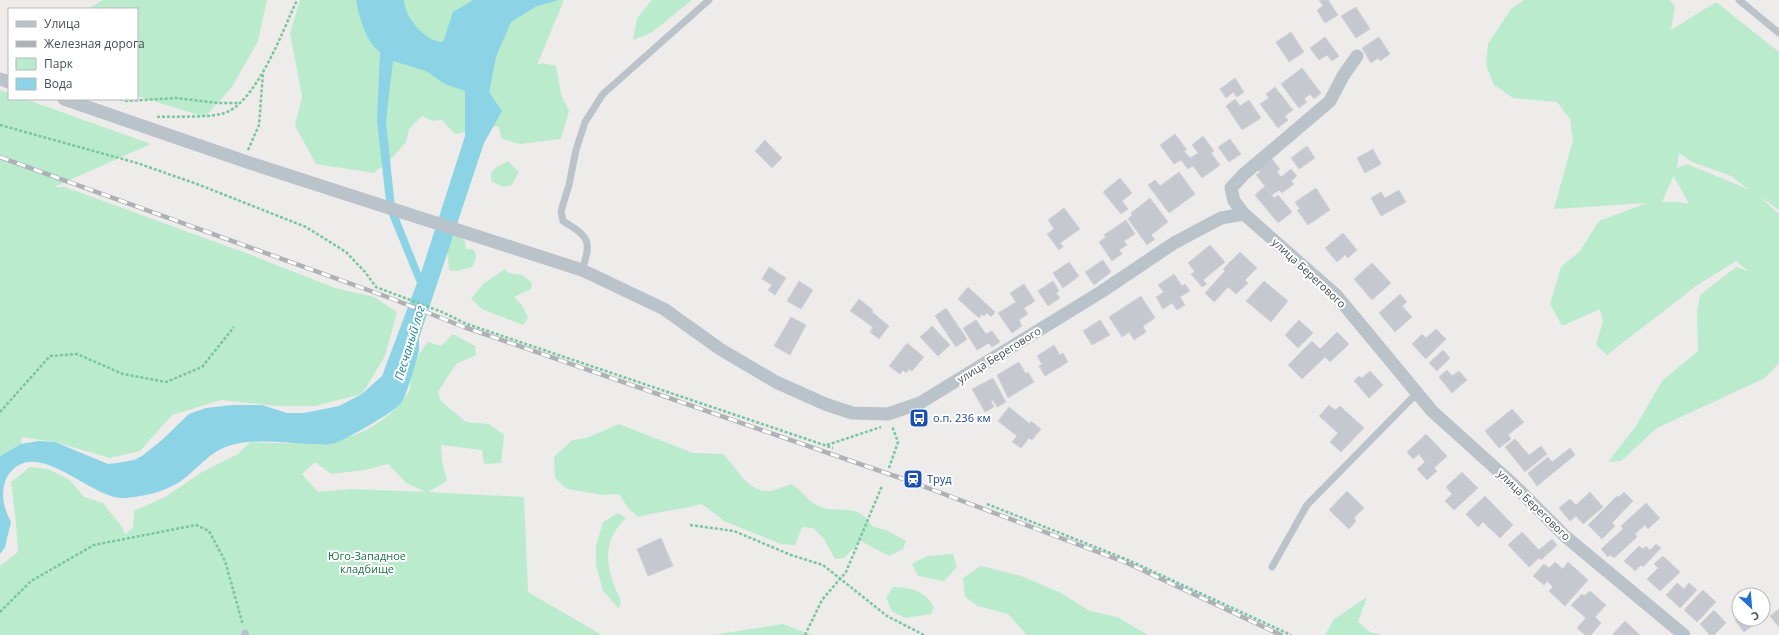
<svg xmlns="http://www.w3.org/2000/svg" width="1779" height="635" viewBox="0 0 1779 635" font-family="'Open Sans',sans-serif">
<rect width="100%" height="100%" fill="#eeebeb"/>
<g fill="#bbebcd" fill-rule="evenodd">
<polygon points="103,0 267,0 258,41 232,87 205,117 137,96 137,9 88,9"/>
<polygon points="300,0 564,0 537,65 543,63 556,66 561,94 569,111 561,139 520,144 502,139 498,126 455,134 442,120 432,121 422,116 409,129 406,142 393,157 374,173 316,164 295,126 302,96 290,33"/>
<polygon points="652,0 692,0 651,33 633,40 637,18"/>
<path d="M1524,0H1670L1675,7L1671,30L1716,2L1779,52V210L1758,195L1779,214V363L1765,378L1657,428L1621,461L1608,462L1636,426L1662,381L1698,351L1697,312L1700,295L1736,267L1748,271L1736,261L1696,286L1607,355L1596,345L1603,321L1600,309L1562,326L1550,304L1561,267L1580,251L1599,221L1647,203L1554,209L1573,140L1570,119L1557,102L1513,98L1494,85L1486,65L1488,44L1511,9ZM1679,153L1692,162L1731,176L1748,189L1687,164L1677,168ZM1673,177H1674L1689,204L1680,202H1662Z"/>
<polygon points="0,90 9,93 9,99 25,99 151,144 54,187 65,187 251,255 335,288 374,297 397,312 385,356 362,394 315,406 278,406 221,400 172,415 140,451 110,458 55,442 22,437 21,444 0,456"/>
<polygon points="508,161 519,172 512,185 503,187 491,181 491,173 495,168"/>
<path d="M458,234L465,241L466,249H473C478,255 476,260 472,267L457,271L449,270C449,259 445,250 448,239Z"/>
<polygon points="505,269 508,273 522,275 532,283 531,289 514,297 522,305 528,318 523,325 482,309 471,299 483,284"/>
<path d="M453,334L475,346L476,355L456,364L438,392L441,401L466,422L489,424L504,435L501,463L484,464L482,450L441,445L442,460L447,481L428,492L524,497L528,592L602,635H0V566L18,552L16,523L11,482L30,467L48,469L70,480L84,497L103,503L122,527L125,534L133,528L134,511L165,497L202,472L238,454L250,442C312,444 365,450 407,395C411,390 410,380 411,374C414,361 420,352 428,342L441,346ZM315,462L331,474L365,470L388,464L406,483L426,492L350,489L318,492L302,474Z"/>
<path d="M619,424L693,453L723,454C736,466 747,492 768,491C775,491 785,486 792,484C800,489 806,498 813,503C835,518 855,498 872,526L888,531L906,541L903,549L889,556L861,541L844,558L835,559L824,539L813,528L802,527L795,545L781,544L724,521L702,504C681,510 659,511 638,517L628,508L619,494L603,495L567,489L555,478L554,457L572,440L586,438Z"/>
<path d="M618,513L626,518C621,523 616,529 613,535C602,557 612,582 621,601L619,609L603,591L596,565V546L603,522Z"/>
<polygon points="953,554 957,567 944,581 918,576 912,564 927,556"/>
<polygon points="981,566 1021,576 1059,592 1090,611 1117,617 1148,635 1027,635 1008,614 978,606 965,597 963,578"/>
<path d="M893,587C911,587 925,591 934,607L931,614L905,618L892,611L886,598Z"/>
<polygon points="1367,597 1358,622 1370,632 1382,635 1325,635 1334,619"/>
<polygon points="783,624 812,635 712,635"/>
</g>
<path fill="#8bd3e5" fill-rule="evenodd" d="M356,0H404C404,16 426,43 443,42L453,12L473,0H559L537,6L511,22L496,57L489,92L502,111L484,143L419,338C419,342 419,346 419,350C417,360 407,393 402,402C396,411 344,441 332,444C326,445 317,444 311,444C284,443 249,437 223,448C207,455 195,471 181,481C165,492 144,496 126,498C92,502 35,432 7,477C0,492 3,507 11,522L5,547L0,554V456L21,444L38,441L55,442L108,464L117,463L134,460L142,456L162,440L189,414L206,408L232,405H262L287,413H304L339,406L362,394L382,376L417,283L387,210L377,121L380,52C366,42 359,17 356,0ZM393,61L426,71L445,84L465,91V136L421,273L395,208L386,121Z"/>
<g fill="#c5c8ce" stroke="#d0d2d7">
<polygon points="1319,0 1328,0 1338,15 1325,23 1317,10 1323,6"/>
<polygon points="1356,7 1370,29 1356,38 1341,16"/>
<polygon points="1291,32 1304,52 1289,62 1276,42"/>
<polygon points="1325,37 1339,56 1332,61 1327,55 1319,60 1310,48"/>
<polygon points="1379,37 1390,54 1380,61 1378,58 1371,63 1362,48"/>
<polygon points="1302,68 1321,93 1314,99 1310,94 1304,99 1307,102 1299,108 1281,84"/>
<polygon points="1235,78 1244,92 1237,97 1233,92 1226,98 1220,89"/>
<polygon points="1275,87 1293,110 1285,116 1288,120 1278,128 1260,104 1269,98 1266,94"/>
<polygon points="1235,99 1240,106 1249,100 1261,118 1242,130 1226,106"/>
<polygon points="1175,134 1187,150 1184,151 1190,158 1198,153 1192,145 1203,136 1214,151 1211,153 1220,165 1202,178 1193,166 1188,169 1181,160 1174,164 1160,145"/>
<polygon points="1230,139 1241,154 1229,162 1218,147"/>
<polygon points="765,140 782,158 772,168 755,151"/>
<polygon points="1307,146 1315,158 1299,169 1291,158"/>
<polygon points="1373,149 1381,164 1365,173 1357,158"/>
<polygon points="1272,159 1280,169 1277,172 1281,177 1291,169 1297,176 1291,181 1294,184 1282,193 1279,190 1272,195 1256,175 1260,172 1258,170"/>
<polygon points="1179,172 1195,194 1169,213 1148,185 1155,180 1160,186"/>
<polygon points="1120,178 1132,193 1122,201 1128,209 1121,214 1103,192"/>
<polygon points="1265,186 1274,198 1278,195 1292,212 1278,223 1255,195"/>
<polygon points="1316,188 1330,210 1308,225 1297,210 1300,209 1295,202"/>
<polygon points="1399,190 1406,202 1381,216 1371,198 1381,192 1385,198"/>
<polygon points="1150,198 1168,222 1151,235 1155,239 1147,245 1128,219 1132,215 1131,213"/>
<polygon points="1064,208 1080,229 1060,243 1063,247 1059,250 1047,234 1054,229 1048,220"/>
<polygon points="1126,220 1135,234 1124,241 1127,245 1119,250 1122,254 1112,261 1099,242 1106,237 1104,235"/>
<polygon points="1343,233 1357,250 1348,258 1345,255 1337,262 1325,248"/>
<polygon points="1210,245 1225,262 1203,280 1207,284 1202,287 1191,274 1195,272 1188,263"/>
<polygon points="1240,252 1257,268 1245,280 1248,283 1236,294 1228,287 1214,302 1205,293 1225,271 1223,269"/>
<polygon points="1103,260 1111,272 1094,285 1085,272"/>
<polygon points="1069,262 1079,276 1063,288 1053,273"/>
<polygon points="1372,263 1391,283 1372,300 1354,279"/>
<polygon points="769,267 786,278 775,295 768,290 772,285 762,279"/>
<polygon points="1174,274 1182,286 1185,284 1190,291 1180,297 1185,305 1177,310 1172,303 1163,309 1156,297 1164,292 1158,285"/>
<polygon points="799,281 813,290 801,309 787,301"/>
<polygon points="1053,281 1059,291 1056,293 1060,298 1048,306 1038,291"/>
<polygon points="1264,281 1288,301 1271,322 1246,301"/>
<polygon points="1024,284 1035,301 1024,308 1028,314 1019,320 1022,326 1012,333 998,313 1016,302 1010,293"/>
<polygon points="968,287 995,312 991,317 987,313 984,316 982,314 979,318 958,299"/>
<polygon points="1400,294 1407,302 1402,306 1412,317 1395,332 1379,313"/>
<polygon points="1141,296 1155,318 1143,326 1146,332 1134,340 1129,332 1122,337 1109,317"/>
<polygon points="859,299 873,310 872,312 889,326 879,339 870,332 873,327 850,311"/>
<polygon points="946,308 967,339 956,347 935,316"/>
<polygon points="791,317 806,325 790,355 774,346"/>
<polygon points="976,320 986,334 992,331 1000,342 992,347 989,343 977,350 963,328"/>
<polygon points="1100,320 1110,335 1092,345 1083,331"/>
<polygon points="1299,320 1313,333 1298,348 1285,335"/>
<polygon points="932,326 950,345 938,356 920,337"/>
<polygon points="1436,329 1446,339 1426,359 1412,344 1422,334 1426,338"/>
<polygon points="1337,332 1349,344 1330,362 1325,357 1302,379 1288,365 1312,341 1320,349"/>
<polygon points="907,343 924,357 912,371 909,369 906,373 903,370 900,374 889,366"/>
<polygon points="1054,345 1060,355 1063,353 1068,362 1045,376 1039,366 1042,364 1037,356"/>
<polygon points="1443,350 1450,358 1437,371 1429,363"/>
<polygon points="1019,362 1026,374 1028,372 1034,382 1008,398 997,375"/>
<polygon points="1447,370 1452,376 1459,371 1467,380 1452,393 1439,377"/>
<polygon points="1370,371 1383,385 1369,398 1354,381 1359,376 1362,378"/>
<polygon points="993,378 1006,402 997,407 993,400 991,401 994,407 985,412 972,389"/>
<polygon points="1329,405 1335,410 1340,406 1364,428 1341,452 1330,442 1338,433 1319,416"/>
<polygon points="1009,407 1030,424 1031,421 1041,429 1032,440 1029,438 1021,448 1012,442 1017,436 998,421"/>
<polygon points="1512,409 1524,422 1508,435 1511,439 1499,448 1485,431"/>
<polygon points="1426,434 1447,456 1434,468 1437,471 1427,480 1417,469 1425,462 1419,454 1413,459 1407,452"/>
<polygon points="1515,439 1529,455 1541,446 1547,454 1525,472 1505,447"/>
<polygon points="1570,448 1575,455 1537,486 1528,473 1548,457 1552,462"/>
<polygon points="1462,472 1478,488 1454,510 1445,501 1452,494 1446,487"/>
<polygon points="1347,491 1364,508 1354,518 1356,521 1349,529 1329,510"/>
<polygon points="1590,492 1603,507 1583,524 1576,516 1570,521 1559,508 1570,499 1576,505"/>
<polygon points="1624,492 1633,501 1612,523 1615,526 1602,539 1588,525 1617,496 1619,497"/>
<polygon points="1485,496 1513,525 1500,538 1483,522 1478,527 1466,514"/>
<polygon points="1646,503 1660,518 1648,529 1645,525 1635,534 1637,537 1614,558 1610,555 1608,557 1601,549 1623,529 1621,526"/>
<polygon points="1522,532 1539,550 1552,539 1557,545 1541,560 1539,558 1529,567 1508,545"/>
<polygon points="661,538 673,566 648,576 637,549"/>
<polygon points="1656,544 1661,548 1643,567 1641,565 1635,571 1624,561 1639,546 1643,549 1646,546 1650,550"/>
<polygon points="1663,556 1680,572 1660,591 1647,579 1658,568 1654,564"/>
<polygon points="1555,562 1563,569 1568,562 1588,580 1565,606 1549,591 1553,587 1547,581 1544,585 1533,576 1544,564 1549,568"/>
<polygon points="1677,583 1684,589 1689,583 1697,590 1680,608 1666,595"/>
<polygon points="1703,590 1716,602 1697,622 1684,610"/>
<polygon points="1590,591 1606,605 1595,617 1601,623 1591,635 1585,635 1577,628 1586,618 1571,605 1582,594 1584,596"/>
<polygon points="1779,609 1779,627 1770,616"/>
<polygon points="1714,610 1726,623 1714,635 1710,635 1700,624"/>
<polygon points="1739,616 1739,619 1757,619 1759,621 1744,632 1735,620"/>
<polygon points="1625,621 1640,635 1612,635"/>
</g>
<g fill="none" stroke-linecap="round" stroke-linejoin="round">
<g stroke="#76c69e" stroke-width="2.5" stroke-dasharray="3 2" stroke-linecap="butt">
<polyline points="120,99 127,101 176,98 218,103 239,103"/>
<path d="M157,117C175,116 203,118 221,114C255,107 283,30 297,0"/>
<polyline points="0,125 137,163 197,184 306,227 346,252 365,272 376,287 442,312 467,324 833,448"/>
<polyline points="248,150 259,125 263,73"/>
<polyline points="0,412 50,356 77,354 123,374 166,382 202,367 234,327"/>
<polyline points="827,445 881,427"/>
<polyline points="889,468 898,442 892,426"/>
<polyline points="987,504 1128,560 1291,635"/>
<polyline points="690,525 734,531 791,555 823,565 887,616 924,635"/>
<polyline points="0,612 31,581 94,545 196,525 209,531 225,561 243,625"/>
<polyline points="805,635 822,600 846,572 882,486"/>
</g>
<g stroke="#bac3ca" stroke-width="7">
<polyline points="1739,0 1779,33"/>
<path d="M582,270C592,240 589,237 563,221L561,211L569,185L576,150L585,122L603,94L709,0"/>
<polyline points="1272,567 1307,505 1417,393"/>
<polyline points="245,633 246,635"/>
</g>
<g stroke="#bac3ca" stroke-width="13">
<polyline points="0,79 9,82"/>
<polyline points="64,99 256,165 582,270 664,309 720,349 776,382 825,404 852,413 888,414 920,403 1101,292 1174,243 1221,218 1244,214 1336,295 1432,411 1514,485 1566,537 1684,635"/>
<polyline points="1244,214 1234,201 1231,188 1244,174 1330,101 1343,76 1357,56"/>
</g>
<g stroke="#aeb1b6" stroke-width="4.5">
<polyline id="rail" points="0,157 390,298 464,327 912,482 1127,563 1281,635"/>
</g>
<use href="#rail" stroke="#fff" stroke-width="3" stroke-dasharray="9" stroke-linecap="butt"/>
</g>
<defs>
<g id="bus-square" transform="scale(1)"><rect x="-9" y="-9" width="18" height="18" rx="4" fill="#1a4fb4" stroke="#fff"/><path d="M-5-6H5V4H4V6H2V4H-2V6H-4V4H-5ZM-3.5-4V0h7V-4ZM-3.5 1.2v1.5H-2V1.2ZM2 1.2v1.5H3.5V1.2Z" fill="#fff"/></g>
<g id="station-square" transform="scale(1)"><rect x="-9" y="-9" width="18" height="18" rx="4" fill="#1a4fb4" stroke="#fff"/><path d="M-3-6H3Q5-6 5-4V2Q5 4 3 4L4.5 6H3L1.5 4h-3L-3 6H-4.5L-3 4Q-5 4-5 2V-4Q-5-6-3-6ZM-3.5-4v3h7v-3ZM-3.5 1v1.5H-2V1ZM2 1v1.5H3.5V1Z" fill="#fff"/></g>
</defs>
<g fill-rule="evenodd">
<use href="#bus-square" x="919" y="418"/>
<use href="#station-square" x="913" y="479"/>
</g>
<g text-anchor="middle" stroke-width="4" stroke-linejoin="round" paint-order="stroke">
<g font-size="11" fill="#454f57" stroke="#fff">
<text transform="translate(1309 273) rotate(43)" y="4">улица Берегового</text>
<text transform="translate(999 355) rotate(-32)" y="4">улица Берегового</text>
<text transform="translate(1534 505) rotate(44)" y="4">улица Берегового</text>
</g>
<g font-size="11" fill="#164399" stroke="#fff" text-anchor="start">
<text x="933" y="422">о.п. 236 км</text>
<text x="927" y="483">Труд</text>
</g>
<g font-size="11" fill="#1c7347" stroke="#fff">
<text x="367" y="560">Юго-Западное<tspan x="367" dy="13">кладбище</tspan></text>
</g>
<g font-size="12" font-style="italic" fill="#15809b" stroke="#fff">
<text transform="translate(410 343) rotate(-73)" y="4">Песчаный лог</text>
</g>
</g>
<rect x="8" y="8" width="130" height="92" fill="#ffffff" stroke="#b5b9bc"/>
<rect x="16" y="21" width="20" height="6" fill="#bac3ca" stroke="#b5b9bc"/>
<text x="44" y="28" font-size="12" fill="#454f57">Улица</text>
<rect x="16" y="41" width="20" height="6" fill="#aeb1b6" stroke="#b5b9bc"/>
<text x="44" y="48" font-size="12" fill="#454f57">Железная дорога</text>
<rect x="16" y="58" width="20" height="12" fill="#bbebcd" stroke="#b5b9bc"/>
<text x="44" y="68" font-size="12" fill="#454f57">Парк</text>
<rect x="16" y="78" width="20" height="12" fill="#8bd3e5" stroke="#b5b9bc"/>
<text x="44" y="88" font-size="12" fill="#454f57">Вода</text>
<g transform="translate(1751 607) rotate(154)"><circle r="19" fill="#ffffff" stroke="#b5b9bc"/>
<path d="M0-3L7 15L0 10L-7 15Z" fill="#2470d0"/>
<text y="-6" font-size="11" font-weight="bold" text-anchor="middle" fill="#454f57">С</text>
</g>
</svg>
